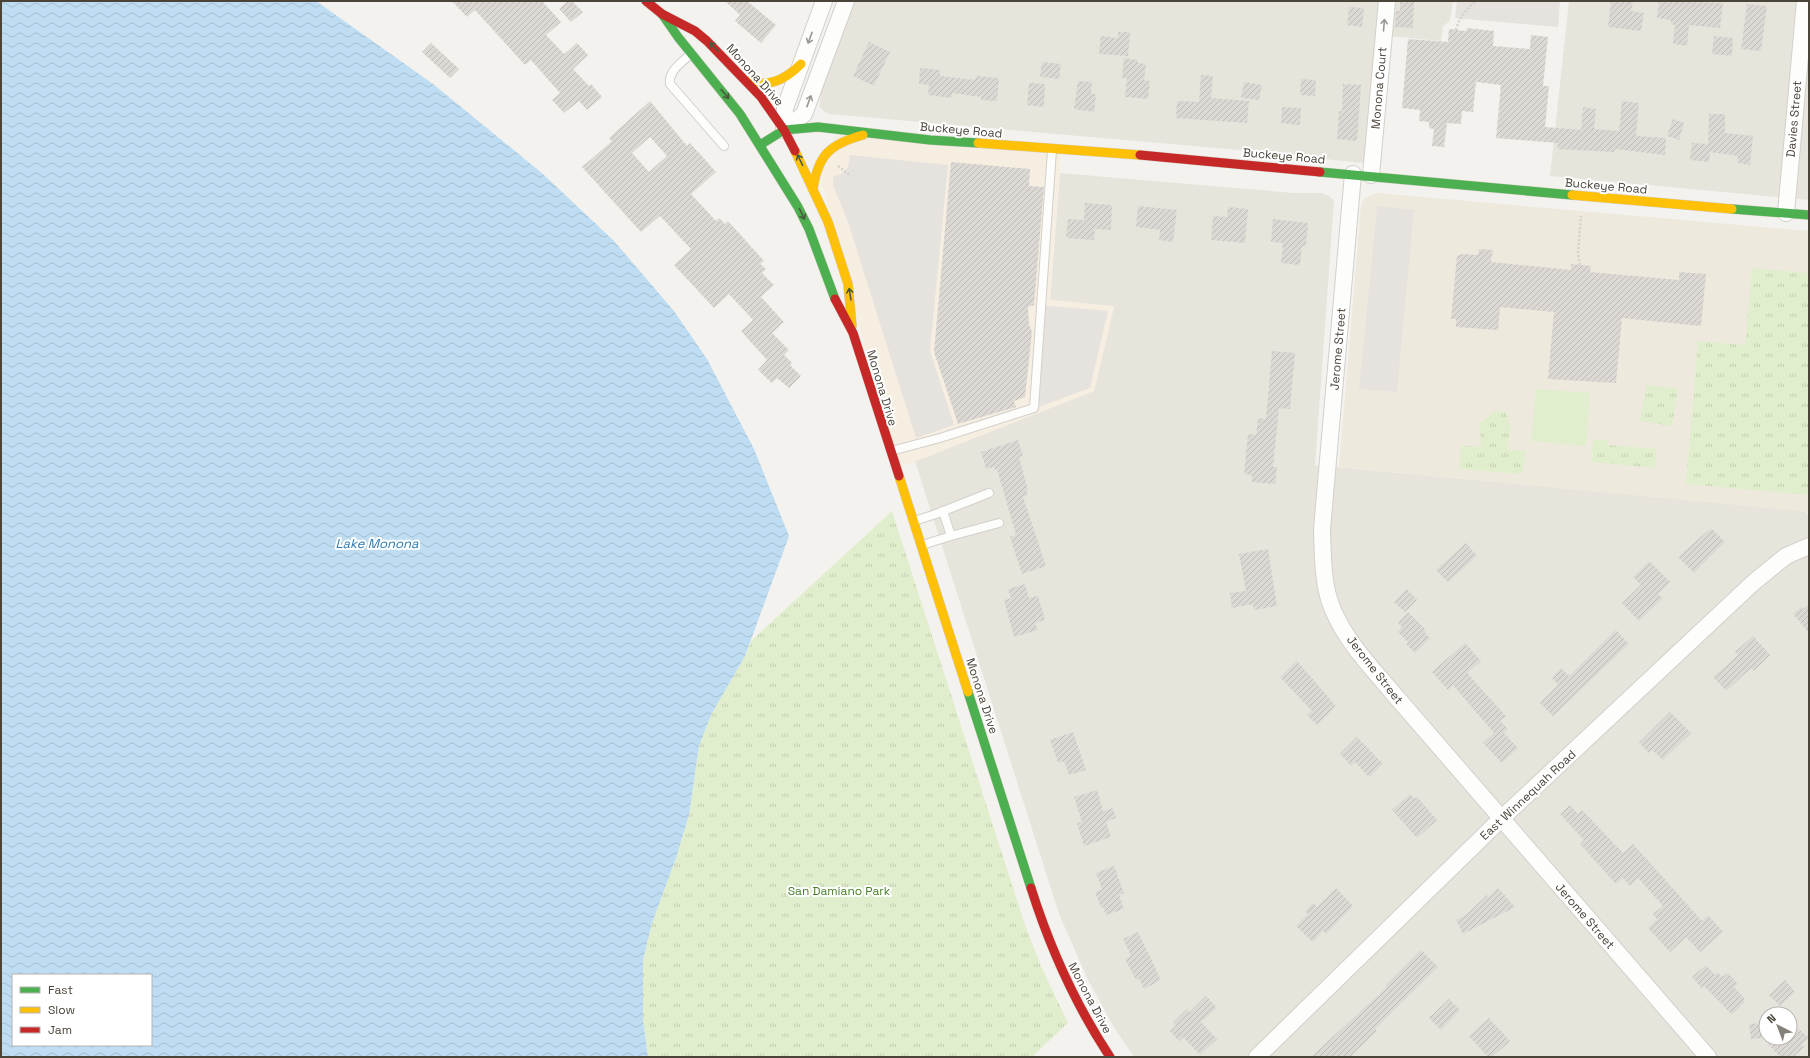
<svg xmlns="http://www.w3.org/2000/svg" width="1810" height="1058" viewBox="0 0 1810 1058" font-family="'Space Grotesk',sans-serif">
<defs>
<pattern id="park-tufts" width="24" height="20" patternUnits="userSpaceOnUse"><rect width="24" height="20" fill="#e1eece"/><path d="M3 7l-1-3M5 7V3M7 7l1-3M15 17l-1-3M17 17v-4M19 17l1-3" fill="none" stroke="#c3cdb2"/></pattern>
<pattern id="water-waves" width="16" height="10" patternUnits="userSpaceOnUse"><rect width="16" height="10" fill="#beddf2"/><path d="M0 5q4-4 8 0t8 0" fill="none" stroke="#a5bfd0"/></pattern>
<pattern id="building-hatch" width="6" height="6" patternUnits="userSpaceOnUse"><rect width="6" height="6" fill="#dcd9d5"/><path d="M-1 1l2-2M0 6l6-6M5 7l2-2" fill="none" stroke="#bebbb8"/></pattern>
</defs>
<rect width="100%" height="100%" fill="#f4f2ee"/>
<g fill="#e7e4dc" fill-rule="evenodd">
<polygon points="853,1 1453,1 1450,21 1443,26 1441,41 1378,35 1365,161 1363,163 1239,150 829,114 825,112 819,106 822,87"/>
<polygon points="1569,1 1809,1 1809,200 1550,176"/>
<path d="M1060,173L1294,193H1322L1329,196L1334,201L1315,465L1806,511L1809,517V1057H1134L1115,1029L1088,980L1059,914L915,461L1094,391L1114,307L1050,300ZM1766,1014H1790V1038H1766Z"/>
</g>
<polygon fill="#f6eee1" points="840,131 1061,149 1050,300 1114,306 1094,391 896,469 818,167"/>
<polygon fill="#eee9dd" points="1377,193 1809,231 1809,512 1339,467 1361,205 1364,199"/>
<polygon fill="#e1eece" points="1536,389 1590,393 1586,446 1531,441"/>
<g fill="url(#park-tufts)">
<polygon points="1752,268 1809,273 1809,495 1686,484 1698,341 1745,345"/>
<polygon points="1646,385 1678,389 1672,426 1640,421"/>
<polygon points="1495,411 1506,412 1511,430 1507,449 1526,451 1522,474 1459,469 1461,446 1481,447 1480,423"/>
<polygon points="1593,440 1607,440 1608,445 1657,449 1655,468 1592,462"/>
<polygon points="892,511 1026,928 1041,966 1068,1023 1032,1057 648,1057 643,1020 643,960 652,923 676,858 689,815 699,746 711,715 745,656 751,641"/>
</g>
<g fill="#e6e3df">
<polygon points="1457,1 1560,1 1558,27 1455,18"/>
<polygon points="850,155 948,165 930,351 954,425 916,438 848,222 833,185 833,177 841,174 848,167"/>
<polygon points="1377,206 1414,210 1397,392 1359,389"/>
<polygon points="1038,305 1108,311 1090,388 1039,407 1032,396"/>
</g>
<path fill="url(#water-waves)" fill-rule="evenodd" d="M1,1H316L433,84L543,174L614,241L674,311L707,359L754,449L789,536L745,656L711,715L699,746L689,815L676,858L652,923L643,960V1020L648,1057H1ZM13,975H151V1045H13Z"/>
<g fill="url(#building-hatch)" fill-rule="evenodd">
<polygon points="452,1 542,1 561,22 546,35 564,54 577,43 588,55 573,69 589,86 591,84 602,97 587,110 579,101 564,113 552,100 560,93 531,60 525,65 475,10 467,17"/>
<polygon points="568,1 572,1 583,12 571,22 559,9"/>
<polygon points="725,1 747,1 776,25 761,43 735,21 740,15"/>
<polygon points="1400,1 1414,1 1413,28 1395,27 1396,11 1400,11"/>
<polygon points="1611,1 1633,1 1631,11 1644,13 1641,31 1608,27"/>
<polygon points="1659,1 1723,3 1720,28 1689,25 1687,46 1673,44 1675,25 1671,24 1671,20 1657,18"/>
<polygon points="1747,4 1767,6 1761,51 1741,49"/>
<polygon points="1349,7 1364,8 1362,27 1347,25"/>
<polygon points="1467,28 1494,31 1493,46 1530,49 1531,35 1548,37 1543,86 1549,86 1545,127 1581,130 1583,107 1596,109 1594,129 1619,131 1622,101 1639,103 1636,136 1666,138 1665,155 1615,149 1614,152 1557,149 1558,143 1496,138 1501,85 1476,82 1473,112 1462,111 1461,124 1447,123 1444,147 1432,146 1434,129 1429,128 1429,122 1419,121 1420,110 1402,108 1408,39 1448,42 1449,29 1466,31"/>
<polygon points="1118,32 1130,32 1128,56 1099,54 1101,36 1118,38"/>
<polygon points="1714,36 1733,38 1732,56 1712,54"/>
<polygon points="869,42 890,52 874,86 853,76"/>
<polygon points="431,43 459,69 450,78 422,52"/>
<polygon points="1124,58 1138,60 1138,63 1146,64 1144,80 1150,81 1148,99 1125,97 1127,78 1122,78"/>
<polygon points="1042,62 1061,64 1059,79 1040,77"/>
<polygon points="920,68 940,70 940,76 975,80 976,76 999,78 997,101 981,100 981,97 952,93 952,98 928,95 929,85 919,84"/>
<polygon points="1201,75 1213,76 1211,98 1249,101 1247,123 1176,118 1177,101 1199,102"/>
<polygon points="1301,79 1316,80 1315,96 1300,95"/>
<polygon points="1078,81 1092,82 1091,94 1096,94 1094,112 1074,109"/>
<polygon points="1244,82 1262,85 1259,100 1241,98"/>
<polygon points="1029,83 1045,84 1044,107 1027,105"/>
<polygon points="1343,84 1361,85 1357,141 1337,139 1339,111 1342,111"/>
<path d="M650,101L687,146L690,143L716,172L691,194L716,221L719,218L725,224L728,221L764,261L760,264L766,269L762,273L774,285L761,297L784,322L772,333L789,350L784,355L792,363L790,365L801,376L789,388L777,378L772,383L758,370L767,360L741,331L753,320L729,294L714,308L674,265L691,249L660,216L641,232L582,167L612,141L609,138ZM650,137L667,156L649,172L632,153Z"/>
<polygon points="1282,107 1301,108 1300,125 1281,123"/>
<polygon points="1709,114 1725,114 1725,133 1753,136 1750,165 1737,163 1738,156 1710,152 1709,162 1690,160 1692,143 1708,144"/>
<polygon points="1673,119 1684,123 1679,140 1667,136"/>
<polygon points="951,162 1030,169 1029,186 1044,187 1034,305 1028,307 1029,325 1032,332 1025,397 1014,401 1016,407 958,424 934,352"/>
<polygon points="1085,203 1112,205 1111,230 1095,229 1094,240 1066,238 1068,219 1084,220"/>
<polygon points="1138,206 1177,210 1173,242 1159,240 1160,230 1136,227"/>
<polygon points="1228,207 1248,209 1245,243 1211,240 1213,216 1227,217"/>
<polygon points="1273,219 1308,223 1306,246 1302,246 1300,265 1281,263 1283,243 1271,242"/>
<polygon points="1479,249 1493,250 1491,262 1571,270 1571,264 1591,266 1590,272 1679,280 1679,272 1706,274 1701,326 1622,318 1616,383 1548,379 1554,312 1500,307 1498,330 1456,327 1456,319 1451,319 1457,256 1462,254 1478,255"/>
<polygon points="1272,351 1295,353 1290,409 1279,408 1273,467 1277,467 1275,484 1252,482 1252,475 1244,474 1248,434 1256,435 1258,418 1266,419"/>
<polygon points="1018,440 1023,456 1019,457 1028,490 1026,490 1028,495 1023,497 1046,566 1022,574 1010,537 1016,535 997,469 995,470 994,467 986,469 981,452"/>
<polygon points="1711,528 1725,542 1694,573 1678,557"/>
<polygon points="1466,543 1477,556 1448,582 1436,570"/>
<polygon points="1268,549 1277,606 1254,610 1253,604 1232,608 1230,593 1246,591 1239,554"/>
<polygon points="1649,561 1670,582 1658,594 1663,598 1639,621 1622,603 1641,585 1633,577"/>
<polygon points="1025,584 1029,598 1038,596 1045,620 1035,623 1038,630 1014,637 1004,600 1011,598 1008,589"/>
<polygon points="1407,589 1417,600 1405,612 1394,602"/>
<polygon points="1809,604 1809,633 1793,614 1801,607 1803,609"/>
<polygon points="1408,612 1426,630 1424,632 1430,638 1415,653 1406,644 1408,642 1398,632 1402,627 1398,623"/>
<polygon points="1616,630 1629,644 1553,716 1540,703 1558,685 1552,678 1561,668 1569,676"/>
<polygon points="1753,636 1770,655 1754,671 1751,668 1726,691 1713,677 1738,655 1735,652"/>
<polygon points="1465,643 1481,661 1467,673 1506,716 1500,721 1508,729 1504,733 1518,748 1502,763 1483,743 1494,733 1453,685 1448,690 1432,672"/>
<polygon points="1297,661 1336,706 1317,725 1307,715 1312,711 1280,677"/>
<polygon points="1670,712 1691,733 1663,760 1652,750 1649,753 1639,743"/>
<polygon points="1073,732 1086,770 1069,775 1064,761 1058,763 1050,740"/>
<polygon points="1357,737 1383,764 1369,777 1355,762 1351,766 1340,754"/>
<polygon points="1097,790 1103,811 1113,808 1116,818 1106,822 1111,837 1084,846 1077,823 1082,822 1074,797"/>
<polygon points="1410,794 1414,799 1417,797 1437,820 1417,838 1392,810"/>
<polygon points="1570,805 1578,814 1582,810 1623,853 1633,844 1702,921 1708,915 1723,932 1700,952 1686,937 1670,952 1648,928 1657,919 1653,914 1663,906 1638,878 1630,886 1623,878 1616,884 1580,844 1584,840 1560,814"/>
<polygon points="1114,866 1124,893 1119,895 1124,909 1106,915 1103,907 1101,908 1095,892 1102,889 1096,873"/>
<polygon points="1336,888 1353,906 1326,934 1323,931 1313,942 1296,926 1308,914 1305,911 1313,903 1317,907"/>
<polygon points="1498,888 1515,907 1463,934 1456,920 1466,915 1487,895 1488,897"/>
<polygon points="1138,932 1161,980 1144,989 1139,978 1136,980 1125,959 1131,956 1123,939"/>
<polygon points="1421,950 1438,967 1375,1029 1377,1031 1350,1057 1311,1057 1387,987 1385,986"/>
<polygon points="1706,965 1715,975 1717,972 1722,977 1728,973 1738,984 1734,987 1744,998 1744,1003 1732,1015 1704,986 1702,988 1692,977"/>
<polygon points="1785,980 1795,992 1780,1006 1769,995"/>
<polygon points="1206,996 1217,1008 1201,1022 1217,1039 1200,1055 1183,1037 1179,1041 1170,1031 1176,1026 1173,1023 1187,1009 1190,1012"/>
<polygon points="1449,999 1460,1010 1441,1030 1429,1018"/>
<polygon points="1489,1018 1510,1041 1492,1057 1488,1057 1469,1036"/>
<polygon points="1766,1023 1766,1038 1790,1038 1799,1029 1809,1038 1801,1045 1804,1047 1793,1057 1780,1057 1763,1038 1751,1039 1749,1024"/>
</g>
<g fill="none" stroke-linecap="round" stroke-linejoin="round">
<g stroke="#d2d0cb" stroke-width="10">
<g id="lane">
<path d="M691,54C682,62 668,71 670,84L724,146"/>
<polyline points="891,451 940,438 1034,408 1052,150"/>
<polyline points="943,511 951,536 999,523"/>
<polyline points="914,521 936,514 989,493"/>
<polyline points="922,545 951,536"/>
</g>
</g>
<g stroke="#d2d0cb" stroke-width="18">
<g id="street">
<polyline points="784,130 804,114 846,1"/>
<polyline points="784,130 785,108 824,1"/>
<path d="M1353,174L1322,529C1323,555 1322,585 1333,610C1346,641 1371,667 1392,692L1708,1057"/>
<polyline points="1371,175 1387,1"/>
<polyline points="1786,213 1805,1"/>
<polyline points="1257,1057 1501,819 1754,582 1786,556 1809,546"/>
</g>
</g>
<g stroke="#d3cfc5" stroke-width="10">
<g id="fast">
<polyline points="662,14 678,37 740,114 798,207 809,229 835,299"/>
<polyline points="760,145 784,130 818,127 930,140 978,143"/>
<polyline points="1320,172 1572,195"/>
<polyline points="1732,209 1809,215"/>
<polyline points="968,692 1031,888"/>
</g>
</g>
<g stroke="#d3cfc5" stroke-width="10">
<g id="slow">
<path d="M746,81C768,88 785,80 801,64"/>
<polyline points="978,143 1140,155"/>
<polyline points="795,151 828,222 848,284 852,326"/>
<path d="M813,189C818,155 830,144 863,135"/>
<polyline points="1572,195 1732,209"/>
<polyline points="899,476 968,692"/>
</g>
</g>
<g stroke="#d3cfc5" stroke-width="10">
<g id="jam">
<polyline points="646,1 662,14 695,31 707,41 761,97 784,130 795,151"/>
<polyline points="1140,155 1320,172"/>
<polyline points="835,299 853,333 899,476"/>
<path d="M1031,888C1050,948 1075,1004 1110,1057"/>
</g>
</g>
<g stroke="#d4d2cc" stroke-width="2.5" stroke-dasharray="2 2" stroke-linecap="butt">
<path d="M1456,30C1459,17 1467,9 1476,1"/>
<polyline points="838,166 851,176"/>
<polyline points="1580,265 1578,253 1581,216"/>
</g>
<use href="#lane" stroke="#fdfdfc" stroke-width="8"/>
<use href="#street" stroke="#fdfdfc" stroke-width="16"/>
<use href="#fast" stroke="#4caf50" stroke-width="9"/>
<use href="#slow" stroke="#ffc107" stroke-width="9"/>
<use href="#jam" stroke="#c62828" stroke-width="9"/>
</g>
<defs><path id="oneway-shaft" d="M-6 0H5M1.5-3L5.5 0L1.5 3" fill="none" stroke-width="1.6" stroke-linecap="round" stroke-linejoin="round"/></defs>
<g stroke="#9b9791">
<use href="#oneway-shaft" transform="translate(1384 25) rotate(-85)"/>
<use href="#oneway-shaft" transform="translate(810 38) rotate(110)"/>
<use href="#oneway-shaft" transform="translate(809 101) rotate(-70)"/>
</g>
<g stroke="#4b593e">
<use href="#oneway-shaft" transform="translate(714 47) rotate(-135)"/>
<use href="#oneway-shaft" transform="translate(725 94) rotate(50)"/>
<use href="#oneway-shaft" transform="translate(800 160) rotate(-116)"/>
<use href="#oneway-shaft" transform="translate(802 214) rotate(65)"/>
<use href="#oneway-shaft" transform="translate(850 294) rotate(-99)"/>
</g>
<g text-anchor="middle" stroke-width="4" stroke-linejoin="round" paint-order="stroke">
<g font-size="12" fill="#4b4439" stroke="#fff">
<text transform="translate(755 75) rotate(48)" y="4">Monona Drive</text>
<text transform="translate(1379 88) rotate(-85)" y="4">Monona Court</text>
<text transform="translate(1794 119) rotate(-85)" y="4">Davies Street</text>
<text transform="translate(961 130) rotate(5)" y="4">Buckeye Road</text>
<text transform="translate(1284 156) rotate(5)" y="4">Buckeye Road</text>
<text transform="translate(1606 186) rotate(5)" y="4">Buckeye Road</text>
<text transform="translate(1338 349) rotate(-85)" y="4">Jerome Street</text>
<text transform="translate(882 388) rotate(73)" y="4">Monona Drive</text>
<text transform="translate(1375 670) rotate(52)" y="4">Jerome Street</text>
<text transform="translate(982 696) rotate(72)" y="4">Monona Drive</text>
<text transform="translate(1528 795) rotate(-43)" y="4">East Winnequah Road</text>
<text transform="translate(1585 916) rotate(49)" y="4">Jerome Street</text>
<text transform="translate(1090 998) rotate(62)" y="4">Monona Drive</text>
</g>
<g font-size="12" fill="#498128" stroke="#fff">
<text x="839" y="895">San Damiano Park</text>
</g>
<g font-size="13" font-style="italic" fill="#2b7ab4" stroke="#fff">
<text x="377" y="548">Lake Monona</text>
</g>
</g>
<rect width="1810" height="1058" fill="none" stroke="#4b4439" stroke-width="4"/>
<rect x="12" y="974" width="140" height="72" fill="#ffffff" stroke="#b7b4b0"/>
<rect x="20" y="987" width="20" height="6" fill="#4caf50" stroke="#b7b4b0"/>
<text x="48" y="994" font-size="12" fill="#4b4439">Fast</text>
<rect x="20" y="1007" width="20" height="6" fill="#ffc107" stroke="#b7b4b0"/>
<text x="48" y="1014" font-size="12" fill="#4b4439">Slow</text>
<rect x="20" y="1027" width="20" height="6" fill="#c62828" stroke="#b7b4b0"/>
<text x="48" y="1034" font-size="12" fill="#4b4439">Jam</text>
<g transform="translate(1778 1026) rotate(318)"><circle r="19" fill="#ffffff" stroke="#b7b4b0"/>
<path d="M0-3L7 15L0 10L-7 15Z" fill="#868178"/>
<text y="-6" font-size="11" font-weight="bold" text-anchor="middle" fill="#4b4439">N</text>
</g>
</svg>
